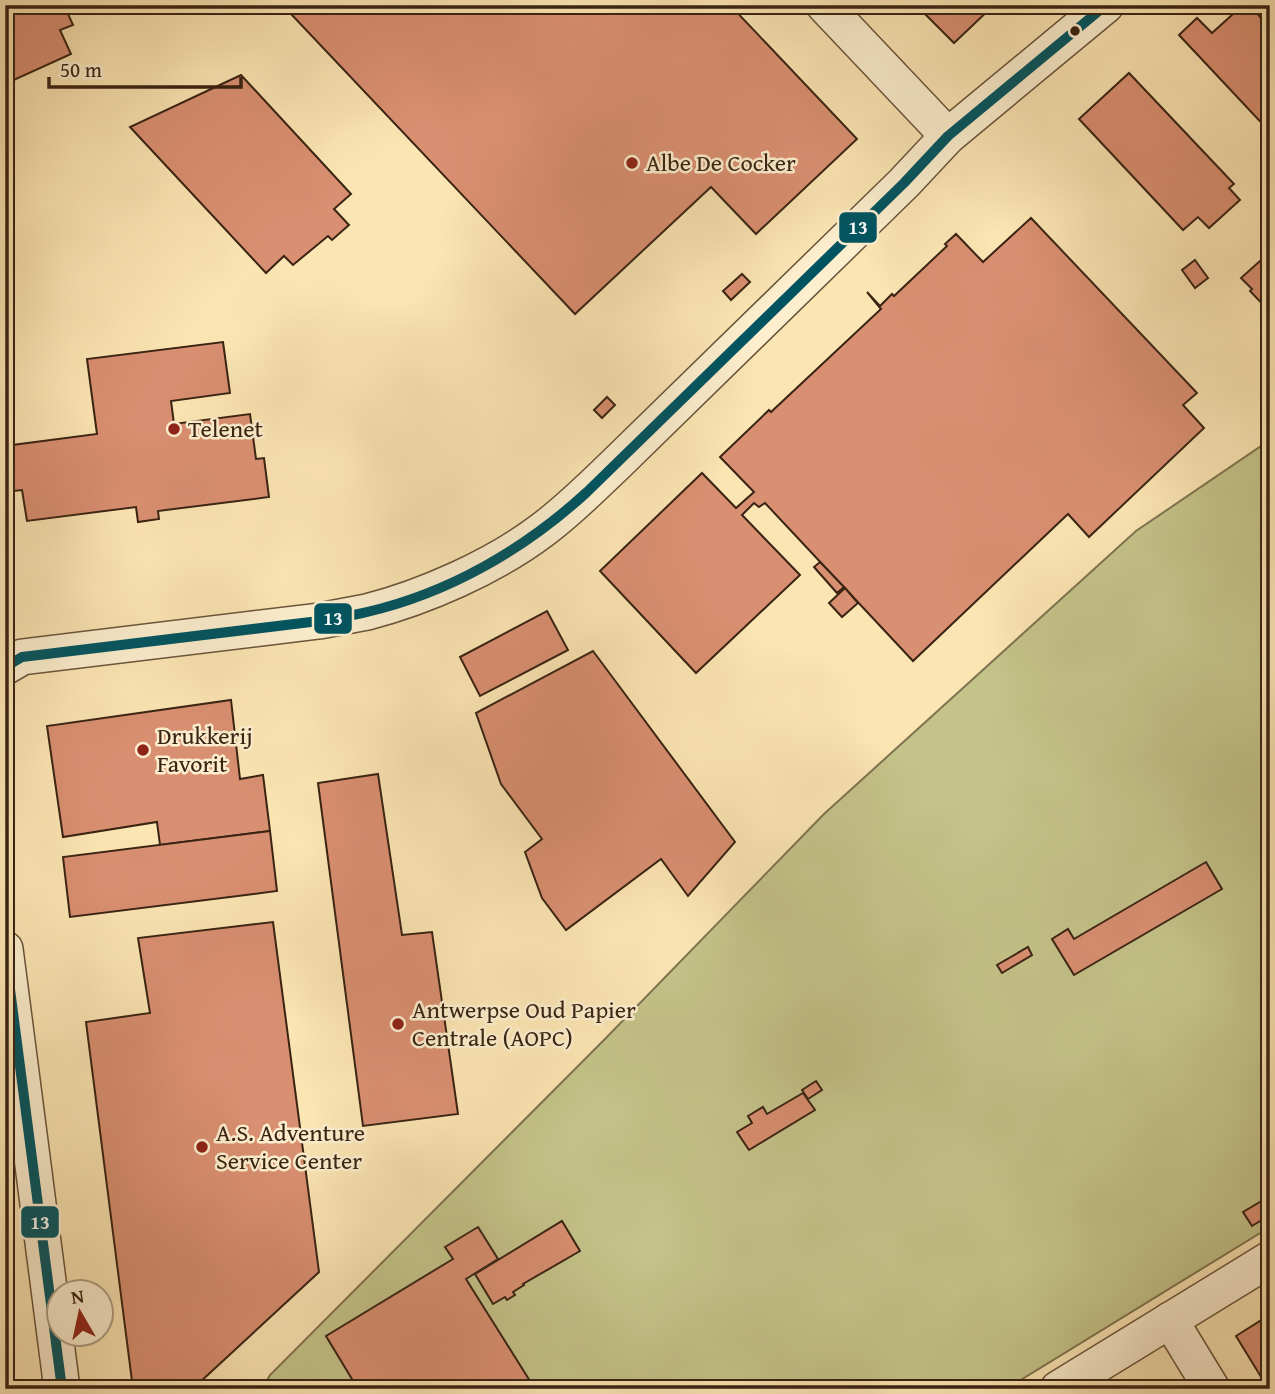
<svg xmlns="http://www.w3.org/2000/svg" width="1275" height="1394" viewBox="0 0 1275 1394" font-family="'Gentium Book Plus',serif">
<rect width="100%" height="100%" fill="#fbe5b3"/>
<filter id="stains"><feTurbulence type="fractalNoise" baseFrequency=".00286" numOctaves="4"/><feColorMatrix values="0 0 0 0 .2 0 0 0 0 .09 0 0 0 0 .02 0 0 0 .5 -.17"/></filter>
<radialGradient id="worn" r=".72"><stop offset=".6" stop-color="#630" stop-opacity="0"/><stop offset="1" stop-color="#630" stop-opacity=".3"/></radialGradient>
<polygon fill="#c4c389" stroke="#7e734e" stroke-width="2" points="1270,440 1270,1227 1006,1389 262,1389 270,1375 603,1041 824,814 1136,531"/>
<g fill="#d98f71" stroke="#392312" stroke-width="2">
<polygon points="5,5 64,5 73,25 60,30 71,54 5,84"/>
<polygon points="300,5 730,5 857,139 756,234 711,187 575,314 291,14"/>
<polygon points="916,5 994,5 954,43"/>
<polygon points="1243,5 1250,5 1261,18 1270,10 1270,132 1179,35 1197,18 1212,33"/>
<polygon points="1129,73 1234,184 1229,188 1240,200 1209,228 1198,217 1183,230 1079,119"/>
<polygon points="241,75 351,194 334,209 349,225 332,240 328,236 293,265 284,256 266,273 130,127"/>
<polygon points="1031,218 1197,393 1183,405 1204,428 1089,537 1068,514 913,661 765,503 759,507 754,503 742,515 800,575 696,673 600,571 702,473 736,508 754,492 720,457 769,410 771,412 881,309 867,292 880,306 892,294 894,296 947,246 945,244 956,234 983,262"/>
<polygon points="1270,252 1270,312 1250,291 1252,289 1241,278"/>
<polygon points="1195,260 1208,278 1195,288 1182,270"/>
<polygon points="742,274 750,282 731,300 723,291"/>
<polygon points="223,342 230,393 171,401 174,424 250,414 256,459 264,458 269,497 158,511 159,519 138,522 136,507 27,521 22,490 5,492 5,446 97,434 87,359"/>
<polygon points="607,397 615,405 602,418 594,410"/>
<polygon points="820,562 844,587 837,593 814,567"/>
<polygon points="845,588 858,603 842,617 829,603"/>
<polygon points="547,611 568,650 480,696 460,657"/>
<polygon points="593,651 735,842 688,896 661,859 566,930 542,898 525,852 542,839 501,784 476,713"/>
<polygon points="231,700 240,779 263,775 270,831 160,845 157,822 63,837 47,726"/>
<polygon points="378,774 402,935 432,932 458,1114 363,1126 318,783"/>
<polygon points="270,831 277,891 70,917 63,857"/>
<polygon points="1206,862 1222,889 1074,975 1052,939 1068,929 1074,939"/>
<polygon points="273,922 319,1272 199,1383 163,1389 133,1389 86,1022 150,1013 138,938"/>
<polygon points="1028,947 1032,955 1002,973 997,965"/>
<polygon points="816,1081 822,1090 808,1099 802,1090"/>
<polygon points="803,1093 815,1110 749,1150 737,1132 752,1123 748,1116 763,1107 767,1114"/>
<polygon points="1270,1196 1270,1215 1252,1226 1243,1212"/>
<polygon points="562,1221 580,1251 523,1284 524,1285 513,1292 515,1295 507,1300 505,1297 493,1304 475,1274"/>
<polygon points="478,1227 498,1259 466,1279 535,1389 358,1389 326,1336 453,1259 445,1247"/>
<polygon points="1270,1315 1270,1337 1260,1321"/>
<polygon points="1260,1321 1270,1337 1270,1383 1266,1385 1236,1336"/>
</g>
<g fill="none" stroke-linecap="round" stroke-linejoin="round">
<g stroke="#6a543a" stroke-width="38">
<g id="minor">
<polyline points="824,5 948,136"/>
<path d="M5,667L22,657L319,621C335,618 351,615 367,612C425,597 493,567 541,531C567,512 590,489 613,467L904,183L948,136L1106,5"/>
<polyline points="5,949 62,1389"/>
<polyline points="1170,1320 1212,1389"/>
<polyline points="1058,1389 1270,1259"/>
</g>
</g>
<use href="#minor" stroke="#fceece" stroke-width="35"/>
<g stroke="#fceece" stroke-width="16">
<g id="bus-1">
<path d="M5,667L22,657L319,621C335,618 351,616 367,612C449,593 525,549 587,492L904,183L948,136L1106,5"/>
<polyline points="5,951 62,1389"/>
</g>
</g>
<use href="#bus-1" stroke="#005460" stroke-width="10"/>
</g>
<circle fill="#392312" stroke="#fceece" stroke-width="2.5" cx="1075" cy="31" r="6"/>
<g fill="#8f2418" stroke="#fceece" stroke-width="2.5">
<circle cx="632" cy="163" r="7"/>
<circle cx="174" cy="429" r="7"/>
<circle cx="143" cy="750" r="7"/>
<circle cx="398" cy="1024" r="7"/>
<circle cx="202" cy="1147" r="7"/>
</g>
<g text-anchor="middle" stroke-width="5" stroke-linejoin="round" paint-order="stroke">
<g font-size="24" fill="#392312" stroke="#fceece" text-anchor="start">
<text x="646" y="171">Albe De Cocker</text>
<text x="188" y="437">Telenet</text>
<text x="157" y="744">Drukkerij<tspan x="157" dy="28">Favorit</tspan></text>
<text x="412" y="1018">Antwerpse Oud Papier<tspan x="412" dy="28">Centrale (AOPC)</tspan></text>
<text x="216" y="1141">A.S. Adventure<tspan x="216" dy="28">Service Center</tspan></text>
</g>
</g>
<g stroke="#fceece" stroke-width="2.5">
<rect x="838" y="211" width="40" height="33" rx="7" fill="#005460"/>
<rect x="313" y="602" width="40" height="33" rx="7" fill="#005460"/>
<rect x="20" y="1205" width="40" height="34" rx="7" fill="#005460"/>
</g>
<g font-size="19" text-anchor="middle" font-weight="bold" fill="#fff">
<text x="858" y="234">13</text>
<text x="333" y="625">13</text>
<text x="40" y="1229">13</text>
</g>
<rect width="1275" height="1394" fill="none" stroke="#fbe5b3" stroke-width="28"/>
<rect x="7" y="7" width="1261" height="1380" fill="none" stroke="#392312" stroke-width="3.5"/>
<rect x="14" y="14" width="1247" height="1366" fill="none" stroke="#392312" stroke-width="2"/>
<g transform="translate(80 1313) rotate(351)"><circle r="33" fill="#fceece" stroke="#ae9d83" stroke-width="2"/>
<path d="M0-5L12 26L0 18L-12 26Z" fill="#8f2418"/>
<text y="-10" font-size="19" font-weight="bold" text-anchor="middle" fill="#392312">N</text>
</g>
<path d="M49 77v10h192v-10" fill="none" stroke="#392312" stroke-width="3.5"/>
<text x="60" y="77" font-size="21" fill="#392312" stroke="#fceece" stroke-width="5" paint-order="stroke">50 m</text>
<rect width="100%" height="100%" filter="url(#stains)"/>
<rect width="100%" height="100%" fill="url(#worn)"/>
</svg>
